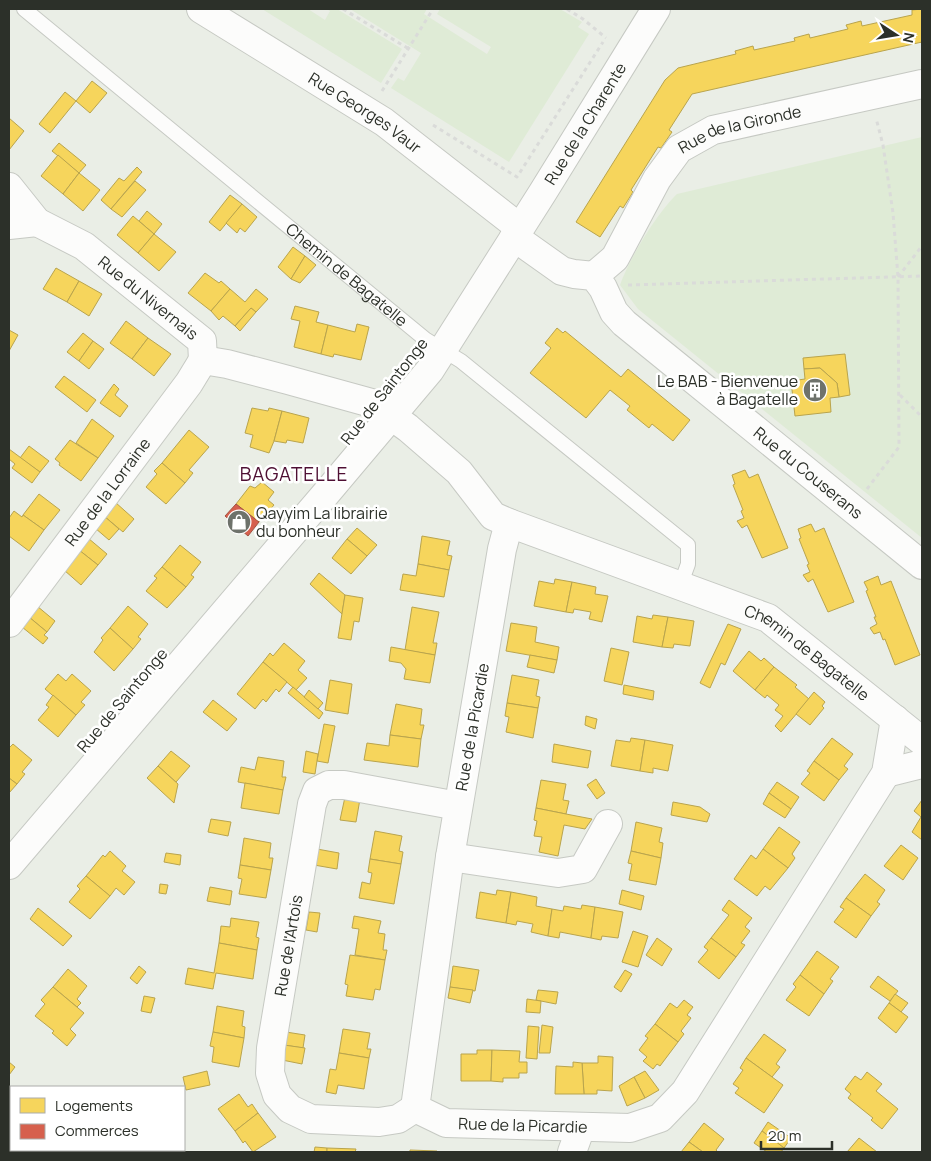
<svg xmlns="http://www.w3.org/2000/svg" width="931" height="1161" viewBox="0 0 931 1161" font-family="Manrope,sans-serif">
<rect width="100%" height="100%" fill="#eaeee6"/>
<g fill="#dfebd6">
<polygon points="262,9 308,9 325,20 330,11 327,9 337,9 402,49 381,83"/>
<polygon points="350,9 427,9 424,14 487,54 491,47 437,14 440,9 560,9 582,22 578,27 589,34 509,162 391,88 398,78 404,81 421,53"/>
<path d="M922,137V538L638,309L620,285C629,259 657,213 677,194Z"/>
</g>
<g fill="#f6d55c" stroke="#b9a44d">
<polygon points="922,9 922,42 692,94 669,130 672,132 661,148 658,147 631,190 633,192 623,208 620,206 600,237 576,222 665,80 678,68 736,54 735,51 753,46 754,50 795,41 794,38 809,34 810,38 848,29 846,25 861,21 862,26 912,15 912,10"/>
<polygon points="92,81 107,93 90,113 76,101"/>
<polygon points="65,92 76,101 50,133 39,124"/>
<polygon points="9,118 24,131 9,150"/>
<polygon points="59,143 86,165 79,173 52,151"/>
<polygon points="58,155 79,173 63,194 41,176"/>
<polygon points="137,167 142,172 111,209 101,200 119,178 124,181"/>
<polygon points="79,173 100,190 83,211 63,194"/>
<polygon points="135,181 146,190 122,217 111,209"/>
<polygon points="230,195 242,204 220,231 209,222"/>
<polygon points="242,204 257,217 245,232 240,228 237,233 226,223"/>
<polygon points="147,211 162,224 154,234 139,221"/>
<polygon points="133,216 154,234 138,253 117,235"/>
<polygon points="154,234 176,252 159,271 138,253"/>
<polygon points="293,247 305,256 291,279 278,267"/>
<polygon points="305,256 316,265 300,283 291,279"/>
<polygon points="56,268 79,281 67,302 43,289"/>
<polygon points="205,273 219,283 221,281 230,289 211,311 188,293"/>
<polygon points="79,281 102,294 89,316 67,302"/>
<polygon points="230,289 245,302 256,289 268,299 256,312 251,308 235,326 223,316 219,320 211,311"/>
<polygon points="295,306 319,312 316,322 328,325 321,354 294,347 300,321 291,319"/>
<polygon points="251,308 256,312 240,331 235,326"/>
<polygon points="126,321 148,338 132,359 110,343"/>
<polygon points="357,324 369,327 361,360 334,354 333,357 321,354 328,325 355,332"/>
<polygon points="557,328 563,333 565,331 621,377 628,369 690,420 673,441 652,424 649,428 627,410 630,406 610,390 586,418 530,373 551,348 545,343"/>
<polygon points="9,330 18,335 9,351"/>
<polygon points="83,333 93,341 79,361 67,352"/>
<polygon points="148,338 171,354 154,376 132,359"/>
<polygon points="93,341 104,349 89,369 79,361"/>
<polygon points="845,354 850,395 839,397 837,383 820,368 804,369 803,358"/>
<polygon points="820,368 837,383 839,397 830,398 831,412 795,416 791,381 805,379 804,369"/>
<polygon points="64,376 96,400 87,412 55,387"/>
<polygon points="114,384 119,389 115,395 128,406 120,417 100,403"/>
<polygon points="252,408 268,411 269,408 282,411 274,441 269,453 250,447 253,435 245,433"/>
<polygon points="282,411 309,418 303,443 287,440 286,443 274,441"/>
<polygon points="92,419 114,436 98,458 76,443"/>
<polygon points="189,430 209,447 189,470 193,473 185,483 162,463"/>
<polygon points="70,440 98,458 81,481 59,465 60,463 55,459"/>
<polygon points="29,446 49,461 40,472 20,458"/>
<polygon points="9,449 40,472 32,483 12,468 15,464 9,459"/>
<polygon points="162,463 185,483 166,504 146,487 157,474 154,471"/>
<polygon points="745,470 749,478 758,474 788,548 762,558 747,525 742,528 737,521 744,518 741,511 743,510 733,485 735,484 732,475"/>
<polygon points="262,482 274,492 268,500 274,505 259,522 236,504 250,486 255,488"/>
<polygon points="39,494 60,510 44,530 23,515"/>
<polygon points="115,502 134,519 123,532 104,516"/>
<polygon points="14,511 22,517 23,515 44,530 29,551 9,536 9,518"/>
<polygon points="104,516 119,529 109,540 95,528"/>
<polygon points="811,524 815,532 824,528 854,602 828,612 813,579 808,582 803,575 810,572 807,565 809,564 799,539 801,538 798,529"/>
<polygon points="357,528 377,545 367,556 347,539"/>
<polygon points="422,536 450,541 447,555 452,556 449,570 418,564"/>
<polygon points="88,538 107,554 98,565 79,550"/>
<polygon points="347,539 367,556 351,574 332,558"/>
<polygon points="180,545 201,562 191,575 194,577 186,587 162,567"/>
<polygon points="79,550 98,565 81,585 64,570"/>
<polygon points="418,564 449,570 444,597 400,590 403,574 416,576"/>
<polygon points="162,567 186,587 167,608 146,591 157,578 154,576"/>
<polygon points="319,573 345,595 342,614 310,584"/>
<polygon points="878,576 881,585 891,581 920,655 895,665 885,639 883,640 880,632 874,634 870,628 877,624 874,617 876,617 866,591 868,590 864,582"/>
<polygon points="555,579 572,582 566,612 534,606 539,581 554,584"/>
<polygon points="572,582 596,587 595,594 608,596 602,622 589,619 591,612 574,609 573,613 566,612"/>
<polygon points="345,595 363,598 359,622 354,621 351,640 338,638"/>
<polygon points="37,606 55,621 47,632 29,617"/>
<polygon points="128,606 148,624 138,637 141,639 133,649 110,628"/>
<polygon points="412,607 439,612 433,643 437,643 435,655 405,650"/>
<polygon points="653,615 668,617 662,647 633,642 637,616 652,619"/>
<polygon points="29,617 47,632 44,635 48,638 43,644 22,627"/>
<polygon points="668,617 694,621 690,646 674,644 673,648 662,647"/>
<polygon points="511,623 537,627 535,642 559,647 557,660 506,651"/>
<polygon points="728,624 741,629 725,665 721,663 710,688 700,683"/>
<polygon points="110,628 133,649 114,671 94,652 103,640 101,638"/>
<polygon points="284,643 305,661 298,670 307,678 296,690 263,662 270,653 273,656"/>
<polygon points="391,647 435,655 430,683 404,679 406,669 401,663 389,661"/>
<polygon points="611,648 629,652 622,685 604,681"/>
<polygon points="749,651 761,661 764,658 774,667 755,690 733,671"/>
<polygon points="530,655 557,660 554,673 527,667"/>
<polygon points="263,662 287,682 279,692 276,689 266,702 263,699 255,709 237,694"/>
<polygon points="774,667 797,685 795,687 809,699 781,732 775,726 783,716 775,710 779,705 767,695 765,698 755,690"/>
<polygon points="58,674 66,681 72,674 91,691 81,702 85,705 76,715 45,689"/>
<polygon points="512,675 539,680 536,696 540,697 538,708 507,703"/>
<polygon points="330,680 352,684 348,714 325,710"/>
<polygon points="624,685 654,691 653,700 623,694"/>
<polygon points="293,687 323,713 319,719 288,693"/>
<polygon points="309,690 323,703 318,709 304,697"/>
<polygon points="814,692 825,702 822,706 824,708 810,725 796,714"/>
<polygon points="53,695 76,715 58,737 38,720 49,707 46,705"/>
<polygon points="213,700 237,719 227,731 203,712"/>
<polygon points="507,703 538,708 533,738 506,732 509,717 505,716"/>
<polygon points="396,704 422,709 420,725 424,725 421,739 390,735"/>
<polygon points="586,716 597,719 595,729 585,725"/>
<polygon points="324,724 335,726 328,763 317,761"/>
<polygon points="390,735 421,739 418,767 364,760 367,743 389,746"/>
<polygon points="631,738 645,740 640,771 611,766 616,740 630,742"/>
<polygon points="832,738 853,754 844,766 848,769 839,780 814,761"/>
<polygon points="645,740 673,745 668,771 653,768 653,773 640,771"/>
<polygon points="13,744 32,760 22,772 25,774 17,784 9,778 9,746 10,747"/>
<polygon points="554,744 591,751 588,768 552,762"/>
<polygon points="171,751 190,766 176,782 158,766"/>
<polygon points="306,751 318,754 315,774 303,772"/>
<polygon points="258,757 284,761 282,777 286,777 283,790 238,782 241,767 255,770"/>
<polygon points="814,761 839,780 824,801 801,784 810,773 807,771"/>
<polygon points="158,766 178,784 174,803 147,778"/>
<polygon points="9,778 17,784 9,793"/>
<polygon points="596,779 605,793 597,799 587,785"/>
<polygon points="541,780 566,784 563,800 569,801 566,814 536,808"/>
<polygon points="777,782 799,797 791,809 769,793"/>
<polygon points="245,783 283,790 279,814 241,808"/>
<polygon points="769,793 791,809 785,818 763,804"/>
<polygon points="345,797 360,799 356,822 340,820"/>
<polygon points="922,800 922,840 912,832 921,817 914,811"/>
<polygon points="673,802 700,807 710,814 707,822 671,815"/>
<polygon points="536,808 566,814 592,819 585,829 564,825 558,856 539,852 542,837 534,836 537,821 534,820"/>
<polygon points="211,819 231,822 228,836 208,832"/>
<polygon points="636,822 662,828 659,842 663,843 661,858 631,851"/>
<polygon points="779,827 800,842 792,854 795,858 788,868 763,849"/>
<polygon points="375,831 402,836 399,851 403,852 401,864 370,859"/>
<polygon points="244,838 271,843 269,858 273,858 271,870 240,865"/>
<polygon points="901,845 918,858 903,880 884,866"/>
<polygon points="317,849 339,853 337,869 314,865"/>
<polygon points="763,849 788,868 770,890 765,886 757,896 734,879 751,855 756,859"/>
<polygon points="110,851 126,866 122,871 135,882 124,895 116,888 110,896 86,876 103,855 105,857"/>
<polygon points="631,851 661,858 656,885 629,880 632,864 628,863"/>
<polygon points="166,853 181,855 180,865 164,862"/>
<polygon points="370,859 401,864 394,904 359,898 362,882 370,884 372,873 368,872"/>
<polygon points="240,865 271,870 266,898 239,894 242,879 238,878"/>
<polygon points="865,874 885,890 877,902 880,904 871,916 846,898"/>
<polygon points="86,876 110,896 90,919 69,902 80,889 77,886"/>
<polygon points="160,884 168,885 166,894 159,893"/>
<polygon points="210,887 232,891 230,905 207,901"/>
<polygon points="497,890 511,892 506,923 476,918 480,892 496,895"/>
<polygon points="622,890 644,896 641,910 619,904"/>
<polygon points="511,892 537,897 536,906 552,909 548,936 531,932 533,924 517,921 516,925 506,923"/>
<polygon points="846,898 871,916 856,938 834,922 844,909 840,907"/>
<polygon points="729,900 752,918 745,927 750,931 741,943 745,945 736,957 711,938 729,915 722,910"/>
<polygon points="582,905 595,907 591,938 560,932 559,938 548,936 552,909 563,911 564,906 581,909"/>
<polygon points="595,907 623,912 618,938 602,936 601,940 591,938"/>
<polygon points="38,908 72,936 63,946 30,919"/>
<polygon points="309,912 320,913 317,932 306,930"/>
<polygon points="354,916 381,921 378,933 385,934 383,950 387,950 385,960 355,955 359,929 352,928"/>
<polygon points="231,918 259,922 256,937 259,938 257,950 219,943 221,926 230,927"/>
<polygon points="633,931 648,936 638,967 622,962"/>
<polygon points="657,938 672,949 662,966 646,955"/>
<polygon points="711,938 736,957 719,979 698,962 708,950 704,947"/>
<polygon points="219,943 257,950 253,979 216,973 213,989 185,984 188,968 214,973"/>
<polygon points="817,951 839,967 830,979 833,981 824,994 800,975"/>
<polygon points="350,955 385,960 380,990 375,989 373,1000 346,996 348,985 345,984"/>
<polygon points="139,966 146,972 137,984 130,978"/>
<polygon points="453,966 479,970 475,991 450,987"/>
<polygon points="68,969 87,986 77,999 81,1003 77,1007 53,987"/>
<polygon points="625,970 632,974 621,992 614,987"/>
<polygon points="800,975 824,994 809,1016 786,1000 796,987 793,984"/>
<polygon points="878,976 898,991 890,1001 870,987"/>
<polygon points="53,987 84,1013 70,1029 76,1035 67,1046 52,1033 54,1031 35,1016 45,1004 41,1000"/>
<polygon points="450,987 473,990 470,1003 448,998"/>
<polygon points="538,990 558,992 556,1004 536,1000"/>
<polygon points="895,994 908,1003 901,1012 889,1003"/>
<polygon points="144,996 155,998 151,1013 141,1011"/>
<polygon points="527,999 541,1001 540,1013 526,1012"/>
<polygon points="684,1000 693,1007 687,1015 691,1018 681,1031 684,1034 678,1042 655,1024 670,1003 677,1008"/>
<polygon points="889,1003 908,1017 896,1033 878,1018"/>
<polygon points="217,1006 244,1011 242,1026 245,1027 244,1038 213,1032"/>
<polygon points="655,1024 678,1042 660,1066 657,1064 653,1069 643,1061 647,1057 639,1050 648,1038 645,1036"/>
<polygon points="542,1025 553,1027 550,1053 539,1053"/>
<polygon points="528,1026 539,1027 537,1059 526,1058"/>
<polygon points="343,1029 370,1033 367,1049 371,1049 369,1058 339,1053"/>
<polygon points="213,1032 244,1038 239,1067 212,1062 214,1047 210,1046"/>
<polygon points="286,1032 305,1035 303,1048 284,1045"/>
<polygon points="764,1034 786,1050 776,1064 780,1067 772,1077 746,1058"/>
<polygon points="284,1045 305,1048 302,1064 282,1060"/>
<polygon points="477,1050 492,1050 491,1081 461,1081 461,1054 477,1054"/>
<polygon points="492,1050 520,1051 519,1062 527,1062 527,1073 519,1073 519,1078 503,1078 503,1082 491,1081"/>
<polygon points="339,1053 369,1058 364,1089 338,1085 336,1094 326,1092 330,1069 336,1070"/>
<polygon points="598,1056 613,1057 612,1091 597,1090 597,1094 584,1094 582,1063 598,1063"/>
<polygon points="746,1058 783,1085 764,1113 735,1093 739,1088 733,1084 743,1070 740,1068"/>
<polygon points="9,1062 15,1067 9,1075"/>
<polygon points="573,1062 582,1063 584,1094 555,1094 556,1066 573,1067"/>
<polygon points="207,1071 210,1085 186,1090 183,1077"/>
<polygon points="645,1071 659,1090 645,1098 634,1077"/>
<polygon points="867,1072 882,1084 876,1091 898,1109 882,1129 871,1120 873,1118 848,1098 851,1094 845,1089 855,1076 861,1080"/>
<polygon points="634,1077 645,1098 627,1106 619,1086"/>
<polygon points="239,1094 248,1107 252,1104 258,1113 235,1131 218,1109"/>
<polygon points="258,1113 276,1137 253,1152 245,1141 243,1143 235,1131"/>
<polygon points="768,1122 791,1138 784,1148 762,1131"/>
<polygon points="704,1123 724,1139 716,1150 718,1152 703,1152 689,1142"/>
<polygon points="762,1131 784,1148 781,1152 767,1152 754,1143"/>
<polygon points="859,1138 877,1152 847,1152"/>
<polygon points="689,1142 703,1152 681,1152"/>
<polygon points="315,1147 327,1148 327,1152 298,1152 314,1152"/>
<polygon points="327,1148 356,1149 355,1152 327,1152"/>
<polygon points="410,1150 437,1151 437,1152 410,1152"/>
</g>
<polygon fill="#d6604d" stroke="#a35242" points="236,504 259,522 248,536 225,516"/>
<g fill="none" stroke-linecap="round" stroke-linejoin="round">
<g stroke="#c6c9c3" stroke-width="16">
<g id="service">
<path id="s1" d="M24,9L425,339L461,361L688,545V564L680,586"/>
</g>
</g>
<g stroke="#c6c9c3" stroke-width="30">
<g id="minor">
<path id="s2" d="M201,9L384,122L511,221L520,227"/>
<path id="s3" d="M9,187L37,222L84,246L202,341L203,360"/>
<polyline points="9,225 37,222"/>
<path id="s4" d="M514,237L562,271L574,274L594,276L603,288L614,312L624,323L922,565"/>
<path id="s5" d="M594,276L615,258L657,179L679,149L713,130L922,84"/>
<path id="s6" d="M203,360L227,364L288,380L375,404L408,428L459,472L493,516L509,523L768,618L922,741"/>
<path id="s7" d="M509,523L502,549L450,857L415,1108L446,1123L630,1128L660,1118L685,1092L886,773L895,719"/>
<path id="s8" d="M9,623L189,383L203,360"/>
<polyline points="886,773 922,764"/>
<polyline points="450,857 558,873 583,869 608,824"/>
<path id="s9" d="M9,865L329,490L430,370L543,192L656,9"/>
<path id="s10" d="M415,1108L398,1119L379,1122L311,1119L290,1109L277,1095L270,1073L271,1048L312,804L317,791L329,785H344L458,806"/>
<polyline points="572,1152 581,1127"/>
</g>
</g>
<g stroke="#dadbd9" stroke-width="3" stroke-dasharray="4 4" stroke-linecap="butt">
<polyline points="343,9 409,49"/>
<polyline points="567,9 583,19 606,38"/>
<polyline points="382,91 433,9"/>
<polyline points="433,125 517,177 603,42"/>
<polyline points="898,277 922,246"/>
<polyline points="628,285 922,276"/>
<polyline points="900,395 922,417"/>
<polyline points="867,489 899,447 898,277 893,213 883,145 876,118"/>
</g>
<use href="#service" stroke="#fcfcfb" stroke-width="14"/>
<use href="#minor" stroke="#fcfcfb" stroke-width="28"/>
</g>
<defs>
<g id="building-disc" transform="scale(1.25)"><circle r="9.5" fill="#6e726b" stroke="#fff"/><path d="M-4-6H4V6H1V3H-1V6H-4ZM-2.5-4.3h1.7v1.8h-1.7ZM.8-4.3h1.7v1.8H.8ZM-2.5-1h1.7V.8h-1.7ZM.8-1h1.7V.8H.8Z" fill="#fff"/></g>
<g id="shop-disc" transform="scale(1.25)"><circle r="9.5" fill="#6e726b" stroke="#fff"/><path d="M-5-2.5h2.3a2.7 3.5 0 0 1 5.4 0H5L5.5 6h-11ZM-1.5-2.5h3a1.5 2.3 0 0 0-3 0Z" fill="#fff"/></g>
</defs>
<g fill-rule="evenodd">
<use href="#building-disc" x="815" y="390"/>
<use href="#shop-disc" x="239" y="522"/>
</g>
<g text-anchor="middle" stroke-width="5" stroke-linejoin="round" paint-order="stroke">
<g font-size="16" fill="#2c3029" stroke="#fff">
<text dy="6" stroke="none"><textPath href="#s2" startOffset="194">Rue Georges Vaur</textPath></text>
<text dy="6" stroke="none"><textPath href="#s9" startOffset="941">Rue de la Charente</textPath></text>
<text dy="6" stroke="none"><textPath href="#s5" startOffset="219">Rue de la Gironde</textPath></text>
<text dy="6" stroke="none"><textPath href="#s1" startOffset="418">Chemin de Bagatelle</textPath></text>
<text dy="6" stroke="none"><textPath href="#s3" startOffset="180">Rue du Nivernais</textPath></text>
<text transform="translate(384 391) rotate(-52)" y="6">Rue de Saintonge</text>
<text dy="6" stroke="none"><textPath href="#s4" startOffset="385">Rue du Couserans</textPath></text>
<text dy="6" stroke="none"><textPath href="#s8" startOffset="164">Rue de la Lorraine</textPath></text>
<text dy="6" stroke="none"><textPath href="#s6" startOffset="686">Chemin de Bagatelle</textPath></text>
<text transform="translate(122 700) rotate(-50)" y="6">Rue de Saintonge</text>
<text transform="translate(472 727) rotate(-80)" y="6">Rue de la Picardie</text>
<text dy="6" stroke="none"><textPath href="#s10" startOffset="302">Rue de l'Artois</textPath></text>
<text dy="6" stroke="none"><textPath href="#s7" startOffset="704">Rue de la Picardie</textPath></text>
</g>
<g font-size="16" fill="#2c3029" stroke="#fff" text-anchor="end">
<text x="798" y="387">Le BAB - Bienvenue<tspan x="798" dy="18">à Bagatelle</tspan></text>
<text x="256" y="519" text-anchor="start">Qayyim La librairie<tspan x="256" dy="18">du bonheur</tspan></text>
</g>
<g font-size="19" letter-spacing="1" fill="#4e0f33" stroke="#fff">
<text x="294" y="481">BAGATELLE</text>
</g>
</g>
<rect width="931" height="1161" fill="none" stroke="#2c3029" stroke-width="20"/>
<rect x="10" y="1086" width="175" height="65" fill="#ffffff" stroke="#abaca9"/>
<rect x="20" y="1098" width="25" height="15" fill="#f6d55c" stroke="#abaca9"/>
<text x="55" y="1111" font-size="15" fill="#2c3029">Logements</text>
<rect x="20" y="1124" width="25" height="15" fill="#d6604d" stroke="#abaca9"/>
<text x="55" y="1136" font-size="15" fill="#2c3029">Commerces</text>
<g transform="translate(896 35) rotate(102)" stroke="#ffffff" stroke-width="4" paint-order="stroke">
<path d="M0-4L9 19L0 12L-9 19Z" fill="#2c3029"/>
<text y="-8" font-size="14" font-weight="bold" text-anchor="middle" fill="#2c3029">N</text>
</g>
<path d="M761 1141v8h71v-8" fill="none" stroke="#2c3029" stroke-width="2.5"/>
<text x="768" y="1141" font-size="15" fill="#2c3029" stroke="#ffffff" stroke-width="4" paint-order="stroke">20 m</text>
</svg>
